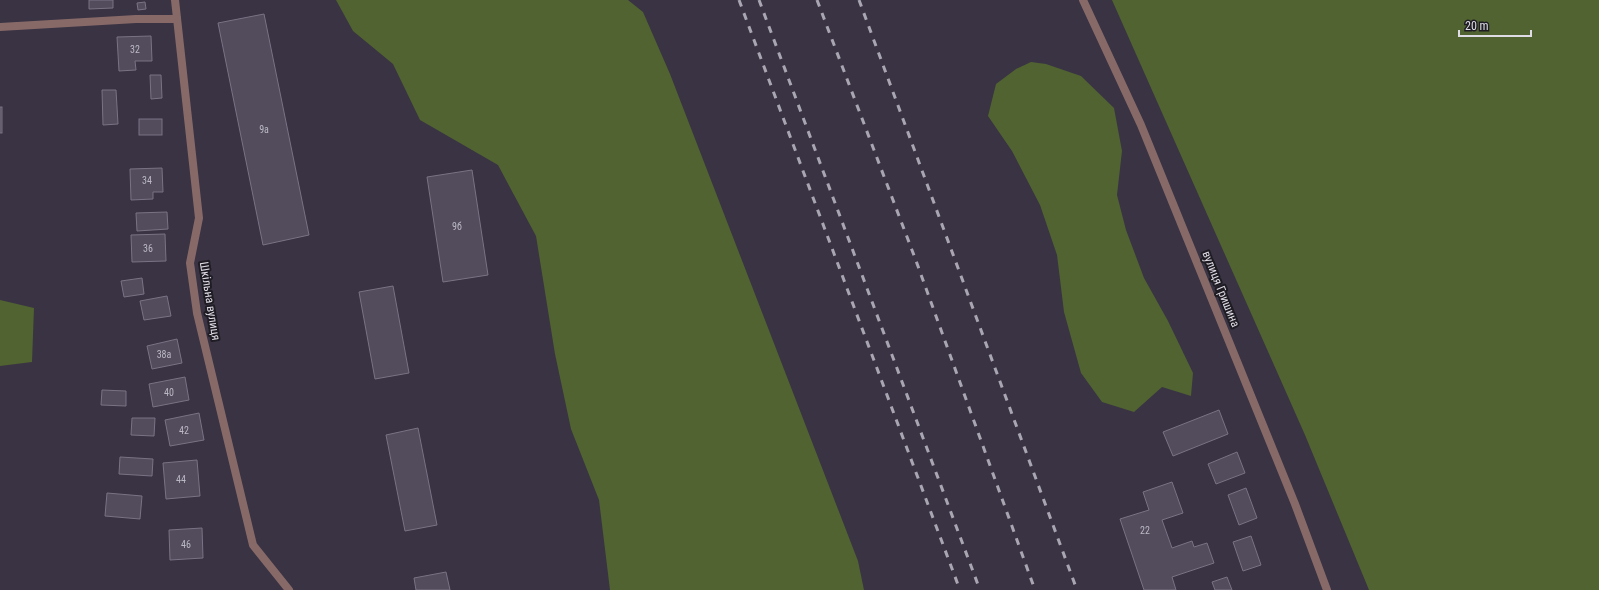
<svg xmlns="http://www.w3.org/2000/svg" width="1599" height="590" viewBox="0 0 1599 590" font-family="'Roboto Condensed',sans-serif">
<rect width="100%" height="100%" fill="#393343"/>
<g fill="#506331">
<polygon points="336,0 628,0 643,12 670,74 858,561 864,590 610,590 599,500 571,429 555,354 536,236 498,165 420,120 393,64 353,31"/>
<polygon points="1112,0 1599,0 1599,590 1369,590 1305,435"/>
<polygon points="1031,62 1046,64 1081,76 1114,108 1122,151 1117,195 1126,230 1144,278 1168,321 1193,373 1191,396 1162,387 1134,412 1102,402 1081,373 1064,312 1057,255 1040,205 1012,151 988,116 996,84 1016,69"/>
<polygon points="0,300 34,308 32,362 0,366"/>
</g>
<g fill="#524c5c" stroke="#7a7385">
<polygon points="89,0 113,0 113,8 89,9"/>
<polygon points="145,2 146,9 138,10 137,3"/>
<polygon points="264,14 309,235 263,245 218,23"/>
<polygon points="151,36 152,61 135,61 136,70 119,71 117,37"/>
<polygon points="150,75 161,75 162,98 151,99"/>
<polygon points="102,90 116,90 118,124 103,125"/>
<rect x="0" y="107" width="2" height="26"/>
<rect x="139" y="119" width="23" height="16"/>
<polygon points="162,168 163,192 153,192 153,199 131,200 130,169"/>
<polygon points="472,170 488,275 443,282 427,177"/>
<polygon points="167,212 168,229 137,231 136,213"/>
<polygon points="165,234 166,261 132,262 131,235"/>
<polygon points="142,278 144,294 124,297 121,281"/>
<polygon points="393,286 409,373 375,379 359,292"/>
<polygon points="167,296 171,316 144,320 140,301"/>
<polygon points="177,339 182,363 152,369 147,346"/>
<polygon points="185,377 189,400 153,407 149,384"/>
<polygon points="102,390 126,391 126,406 101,405"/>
<polygon points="1219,410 1228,434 1173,456 1163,432"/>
<polygon points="199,413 204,440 170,446 165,420"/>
<polygon points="132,418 155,418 154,436 131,435"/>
<polygon points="418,428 437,525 405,531 386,435"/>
<polygon points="1237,452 1245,473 1216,484 1208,464"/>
<polygon points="120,457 153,459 152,476 119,474"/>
<polygon points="197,460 200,496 166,499 163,463"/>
<polygon points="1172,482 1183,513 1162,520 1172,548 1192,541 1194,547 1207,543 1214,563 1172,577 1176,590 1144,590 1120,519 1149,510 1143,492"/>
<polygon points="1246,488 1257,518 1239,525 1228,495"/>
<polygon points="107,493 142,496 140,519 105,516"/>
<polygon points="202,528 203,558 170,560 169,530"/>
<polygon points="1251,536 1261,565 1243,571 1233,542"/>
<polygon points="446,572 450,590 416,590 414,578"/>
<polygon points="1227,577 1232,590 1215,590 1212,582"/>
</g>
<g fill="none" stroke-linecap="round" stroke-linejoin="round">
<g stroke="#876a68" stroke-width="8">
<polyline points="175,0 199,218 190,263 197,313 253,545 289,590"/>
<polyline points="0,27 136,19 177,19"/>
</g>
<polyline stroke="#876a68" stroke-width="8" points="1083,0 1141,125 1295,504 1327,590"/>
<g stroke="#a9a5b1" stroke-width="3" stroke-dasharray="7 7" stroke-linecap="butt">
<polyline points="739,0 960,590"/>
<polyline points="759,0 980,590"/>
<polyline points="817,0 915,258 1035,590"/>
<polyline points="859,0 1077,590"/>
</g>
</g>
<g text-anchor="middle" stroke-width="4" stroke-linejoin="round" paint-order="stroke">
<g font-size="10" fill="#bcb8c4">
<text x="135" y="53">32</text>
<text x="264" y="133">9а</text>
<text x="147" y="184">34</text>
<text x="457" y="230">9б</text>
<text x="148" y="252">36</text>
<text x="164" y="358">38а</text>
<text x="169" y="396">40</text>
<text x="184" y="434">42</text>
<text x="181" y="483">44</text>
<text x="1145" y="534">22</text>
<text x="186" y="548">46</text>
</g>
<g font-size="12" fill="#dfdce6" stroke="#1f1c23">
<text transform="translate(1221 289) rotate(68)" y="4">вулиця Гришина</text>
<text transform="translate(210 301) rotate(81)" y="4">Шкільна вулиця</text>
</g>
</g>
<path d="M1459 30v6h72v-6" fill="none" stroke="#dfdce6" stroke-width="2"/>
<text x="1465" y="30" font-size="12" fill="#dfdce6" stroke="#1f1c23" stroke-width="3" paint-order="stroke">20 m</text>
</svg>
